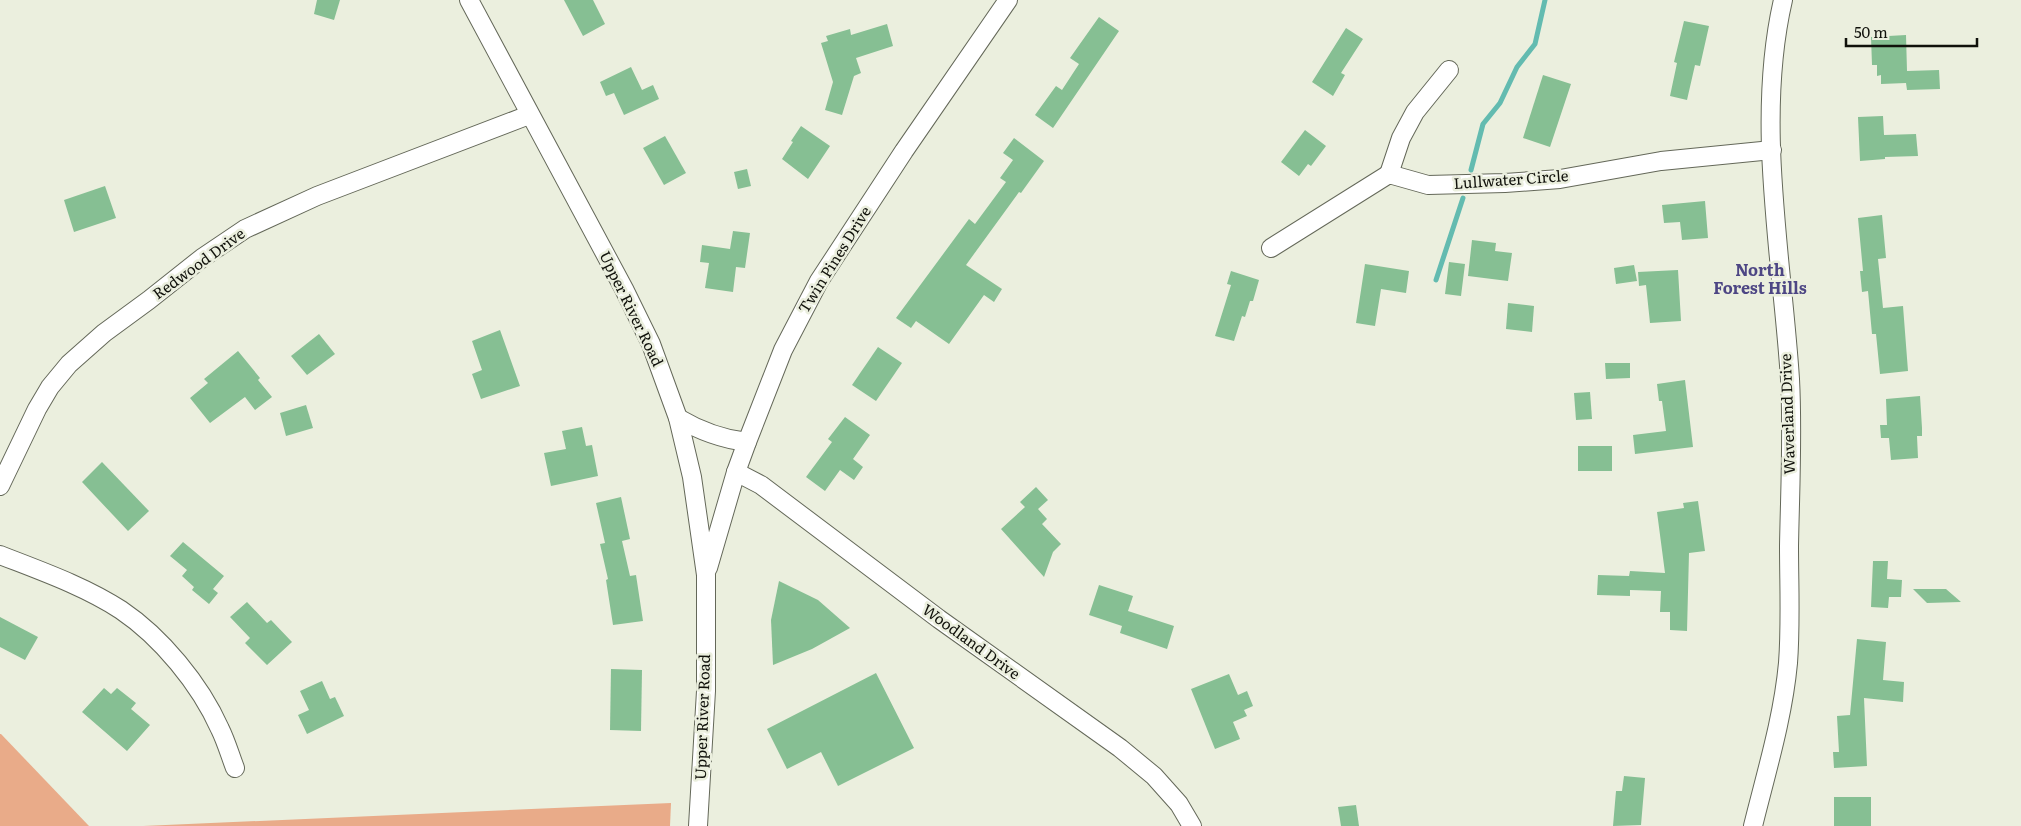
<svg xmlns="http://www.w3.org/2000/svg" width="2021" height="826" viewBox="0 0 2021 826" font-family="Literata,serif">
<rect width="100%" height="100%" fill="#ebefde"/>
<g fill="#e9ab89">
<polygon points="0,734 1,734 89,826 0,826"/>
<polygon points="671,803 670,826 143,826"/>
</g>
<g fill="none" stroke-linecap="round" stroke-linejoin="round">
<g stroke="#63bbb0" stroke-width="5">
<polyline points="1471,170 1483,124 1500,103 1517,67 1535,44 1545,0"/>
<polyline points="1436,280 1463,198"/>
</g>
</g>
<g fill="#86bf93">
<polygon points="317,0 340,0 334,20 314,14"/>
<polygon points="564,0 593,0 605,24 583,36"/>
<polygon points="1099,17 1119,31 1053,128 1035,115 1056,86 1062,90 1079,64 1070,58"/>
<polygon points="1684,21 1709,26 1700,66 1695,65 1687,100 1670,96 1677,63 1674,62"/>
<polygon points="887,24 893,46 856,58 861,73 854,76 842,115 825,110 833,82 821,43 828,41 826,36 850,29 851,35"/>
<polygon points="1346,28 1363,39 1341,73 1345,75 1333,96 1312,82"/>
<polygon points="1906,35 1907,71 1939,70 1940,89 1907,90 1906,83 1881,84 1881,75 1877,76 1877,65 1872,65 1871,37"/>
<polygon points="631,67 642,90 653,85 659,99 624,115 614,93 606,96 600,82"/>
<polygon points="1543,75 1571,84 1550,147 1523,138"/>
<polygon points="1883,116 1884,135 1916,134 1918,156 1885,157 1885,159 1860,161 1858,117"/>
<polygon points="801,126 830,146 808,179 782,159 793,142 791,141"/>
<polygon points="1305,130 1326,146 1311,166 1308,164 1299,176 1281,162"/>
<polygon points="665,136 686,173 664,185 643,148"/>
<polygon points="1014,138 1044,161 1021,193 1019,192 966,265 1002,289 994,302 984,295 949,344 916,321 911,328 896,318 969,219 975,224 1006,182 1000,178 1013,160 1003,153"/>
<polygon points="747,169 751,186 738,189 734,172"/>
<polygon points="105,186 116,218 74,232 64,200"/>
<polygon points="1705,201 1708,238 1682,240 1680,222 1664,223 1662,205"/>
<polygon points="1882,215 1886,258 1878,259 1883,308 1903,306 1908,371 1880,374 1876,334 1872,334 1868,291 1862,292 1860,271 1863,271 1858,218"/>
<polygon points="733,231 750,233 745,268 736,267 733,292 705,288 709,263 700,262 702,245 730,249"/>
<polygon points="1472,240 1496,243 1495,251 1512,253 1508,281 1468,276"/>
<polygon points="1449,262 1465,264 1461,296 1445,294"/>
<polygon points="1365,264 1409,271 1406,293 1381,289 1375,326 1356,323"/>
<polygon points="1634,265 1637,281 1616,284 1614,268"/>
<polygon points="1678,270 1681,321 1650,323 1646,285 1639,286 1638,272"/>
<polygon points="1231,271 1259,280 1253,301 1250,301 1245,317 1242,316 1234,341 1215,336 1231,285 1227,284"/>
<polygon points="1508,303 1534,306 1532,332 1506,329"/>
<polygon points="500,330 520,386 481,399 472,374 482,370 472,341"/>
<polygon points="319,334 335,354 307,375 291,356"/>
<polygon points="878,347 902,363 876,401 852,385"/>
<polygon points="238,351 260,378 258,380 272,397 255,410 245,397 210,423 190,398 208,383 204,379"/>
<polygon points="1605,363 1630,363 1630,378 1606,379"/>
<polygon points="1685,380 1693,447 1635,454 1633,435 1666,431 1662,401 1659,401 1657,384"/>
<polygon points="1590,392 1592,419 1576,420 1574,393"/>
<polygon points="1920,396 1922,428 1922,436 1917,436 1918,458 1891,460 1889,438 1881,438 1880,425 1887,425 1886,399"/>
<polygon points="306,405 313,428 286,436 280,413"/>
<polygon points="845,417 870,435 853,459 863,467 854,480 840,470 825,491 806,477 832,442 828,439"/>
<polygon points="582,427 586,446 592,445 598,476 551,486 544,453 566,449 562,431"/>
<rect x="1578" y="446" width="34" height="25"/>
<polygon points="102,462 149,511 128,531 82,482"/>
<polygon points="1036,487 1048,500 1038,509 1047,519 1042,524 1061,544 1053,552 1044,577 1001,529 1025,507 1020,502"/>
<polygon points="621,497 630,539 622,541 630,576 636,575 643,621 613,625 606,580 608,579 600,544 605,543 596,503"/>
<polygon points="1698,501 1705,551 1689,553 1687,631 1670,630 1670,612 1660,612 1661,591 1630,590 1630,596 1597,595 1598,575 1629,576 1630,571 1665,573 1657,512 1684,508 1683,503"/>
<polygon points="183,542 224,576 213,589 218,593 209,604 192,590 194,587 182,576 187,570 170,556"/>
<polygon points="1873,561 1888,561 1887,579 1902,580 1901,597 1889,597 1888,608 1871,607"/>
<polygon points="779,581 818,600 850,628 812,649 773,665 771,620"/>
<polygon points="1099,585 1133,596 1128,611 1174,626 1167,649 1120,633 1122,626 1089,615"/>
<polygon points="1913,589 1946,589 1961,602 1927,603"/>
<polygon points="247,602 267,623 271,620 292,642 267,665 245,643 250,638 230,617"/>
<polygon points="0,617 38,637 25,660 0,647"/>
<polygon points="1857,639 1886,642 1883,680 1904,682 1903,702 1864,698 1867,766 1834,768 1833,752 1839,752 1837,716 1850,715"/>
<polygon points="611,669 642,670 641,731 610,730"/>
<polygon points="876,673 914,748 838,786 821,752 787,769 767,729"/>
<polygon points="1229,674 1238,695 1247,691 1253,706 1244,710 1247,716 1233,722 1240,739 1215,749 1191,689"/>
<polygon points="322,681 330,699 335,697 344,716 307,734 298,715 309,710 300,691"/>
<polygon points="104,688 111,694 117,688 136,703 131,709 150,725 127,751 82,712"/>
<polygon points="1624,776 1645,778 1641,825 1613,826 1616,791 1622,791"/>
<rect x="1834" y="797" width="37" height="29"/>
<polygon points="1356,805 1359,826 1341,826 1338,807"/>
</g>
<g fill="none" stroke-linecap="round" stroke-linejoin="round">
<g stroke="#646859" stroke-width="20">
<g id="minor">
<polyline points="469,0 624,289 651,344 678,418 692,477 706,575 706,691 698,826"/>
<polyline points="1389,174 1401,138 1415,112 1449,70"/>
<polyline points="1271,248 1389,174 1428,185 1505,183 1560,179 1661,161 1772,150"/>
<path d="M678,418C700,431 721,439 747,442"/>
<polyline points="736,472 761,485 939,619 1120,748 1154,776 1179,804 1192,826"/>
<polyline points="0,486 37,409 50,387 69,364 104,333 149,300 202,258 245,229 317,196 529,115"/>
<path d="M0,555C41,571 84,586 121,610C161,637 200,684 220,729C226,741 230,755 235,768"/>
<polyline points="708,568 736,472 747,442 783,350 819,281 904,151 1008,0"/>
<path d="M1753,826C1766,773 1783,718 1788,663C1791,624 1789,584 1789,546C1790,490 1793,434 1790,379C1782,256 1755,121 1783,0"/>
</g>
</g>
<use href="#minor" stroke="#fff" stroke-width="18"/>
</g>
<g text-anchor="middle" stroke-width="5" stroke-linejoin="round" paint-order="stroke">
<g font-size="15" fill="#10110b" stroke="#ebefde">
<text transform="translate(1511 180) rotate(-4)" y="5">Lullwater Circle</text>
<text transform="translate(835 260) rotate(-58)" y="5">Twin Pines Drive</text>
<text transform="translate(199 264) rotate(-36)" y="5">Redwood Drive</text>
<text transform="translate(631 309) rotate(64)" y="5">Upper River Road</text>
<text transform="translate(1788 414) rotate(-92)" y="5">Waverland Drive</text>
<text transform="translate(971 642) rotate(36)" y="5">Woodland Drive</text>
<text transform="translate(703 717) rotate(-88)" y="5">Upper River Road</text>
</g>
<g font-size="16" font-weight="bold" fill="#4d4684" stroke="#ebefde">
<text x="1760" y="276">North<tspan x="1760" dy="18">Forest Hills</tspan></text>
</g>
</g>
<path d="M1846 38v8h131v-8" fill="none" stroke="#10110b" stroke-width="2.5"/>
<text x="1854" y="38" font-size="15" fill="#10110b" stroke="#ebefde" stroke-width="4" paint-order="stroke">50 m</text>
</svg>
